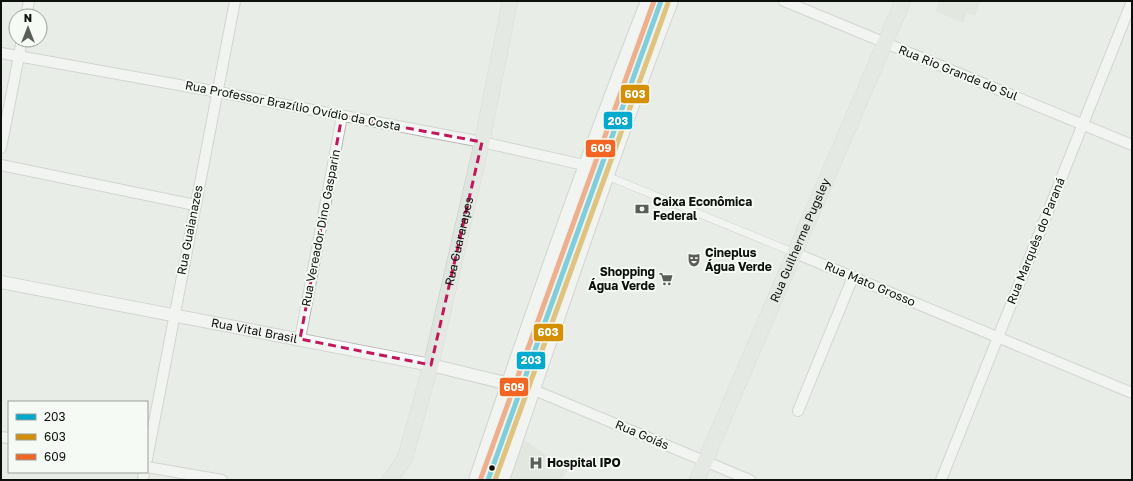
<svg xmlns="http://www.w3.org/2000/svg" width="1133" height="481" viewBox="0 0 1133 481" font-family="'Golos Text',sans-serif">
<rect width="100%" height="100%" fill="#e9ede8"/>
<g fill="#d9e1d8">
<polygon points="939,1 981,1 975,16 967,13 963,23 935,11"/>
<polygon points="520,437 567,469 562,480 508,480"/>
</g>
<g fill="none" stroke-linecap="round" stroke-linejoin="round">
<g stroke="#b4b7b3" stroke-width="8">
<polyline id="pedestrian" points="607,176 795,253"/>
</g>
<g stroke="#b4b7b3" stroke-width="12">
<g id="minor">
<polyline points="784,1 1132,145"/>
<polyline points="26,16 29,1"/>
<polyline points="1,53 218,92 482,142 584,165"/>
<polyline points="1,148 22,40"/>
<polyline points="1,165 195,205"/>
<polyline points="795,253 1132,393"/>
<polyline points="300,339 342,116"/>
<polyline points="534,390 750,480"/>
<polyline points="798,411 853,277"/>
<polyline points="1,437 9,438"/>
<polyline points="147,459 235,1"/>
<polyline points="147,467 222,480"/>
<polyline points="143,480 144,472"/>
<polyline points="941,480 1132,1"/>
</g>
</g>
<g stroke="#b4b7b3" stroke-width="14">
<g id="tertiary">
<path id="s1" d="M1,282L431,365L534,390"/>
<path d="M475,480C529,319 585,159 647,1"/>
<path d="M503,480C558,320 611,159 672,1"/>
</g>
</g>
<g stroke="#c7c9c7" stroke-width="16">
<g id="primary">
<path id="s2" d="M390,480L405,458L431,365L482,142L510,1"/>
<path id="s3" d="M697,480L903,1"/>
</g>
</g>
<use href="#pedestrian" stroke="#fcfcfc" stroke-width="7"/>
<use href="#minor" stroke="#fcfcfc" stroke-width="10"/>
<use href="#tertiary" stroke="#fcfcfc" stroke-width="12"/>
<use href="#primary" stroke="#dee4de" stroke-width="15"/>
<g stroke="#f5fbf4" stroke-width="8">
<polyline id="bus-1" points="488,480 661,1"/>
</g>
<g stroke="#f5fbf4" stroke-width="8">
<polyline id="bus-2" points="495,480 668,3"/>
</g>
<g stroke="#f5fbf4" stroke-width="8">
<polyline id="bus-3" points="481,478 654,1"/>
</g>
<use href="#bus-1" stroke="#00a9ce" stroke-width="5"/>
<use href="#bus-2" stroke="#d49002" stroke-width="5"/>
<use href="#bus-3" stroke="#f26522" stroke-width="5"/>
</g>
<path d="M0 0H1133V481H0ZM342,116L482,142L431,365L300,339Z" fill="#e9ede8" fill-opacity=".55" fill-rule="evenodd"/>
<path fill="none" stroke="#c2185b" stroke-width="3" stroke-dasharray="8 5" stroke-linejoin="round" d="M342,116L482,142L431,365L300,339Z"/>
<defs>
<g id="bank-bare" transform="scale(1.08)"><path d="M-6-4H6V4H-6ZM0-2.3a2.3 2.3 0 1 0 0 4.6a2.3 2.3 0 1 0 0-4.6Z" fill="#5b5d5a" stroke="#f5fbf4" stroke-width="2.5" paint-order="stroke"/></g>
<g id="theatre-bare" transform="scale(1.08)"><path d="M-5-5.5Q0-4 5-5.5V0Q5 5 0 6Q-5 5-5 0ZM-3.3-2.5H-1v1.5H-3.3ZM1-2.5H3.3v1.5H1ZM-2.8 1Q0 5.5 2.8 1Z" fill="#5b5d5a" stroke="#f5fbf4" stroke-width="2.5" paint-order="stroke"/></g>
<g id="supermarket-bare" transform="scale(1.08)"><path d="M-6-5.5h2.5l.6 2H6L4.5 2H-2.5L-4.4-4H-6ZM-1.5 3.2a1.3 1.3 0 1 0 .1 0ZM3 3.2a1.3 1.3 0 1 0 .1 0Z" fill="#5b5d5a" stroke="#f5fbf4" stroke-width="2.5" paint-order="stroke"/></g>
<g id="hospital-bare" transform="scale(1.08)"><path d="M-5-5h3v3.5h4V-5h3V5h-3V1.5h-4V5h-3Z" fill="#5b5d5a" stroke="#f5fbf4" stroke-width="2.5" paint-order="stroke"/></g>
</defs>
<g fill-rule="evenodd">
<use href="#bank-bare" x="642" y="209"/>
<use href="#theatre-bare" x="694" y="260"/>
<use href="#supermarket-bare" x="666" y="279"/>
<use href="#hospital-bare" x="536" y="463"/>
</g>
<circle fill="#0e100d" stroke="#f5fbf4" stroke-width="1.5" cx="492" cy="468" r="3.5"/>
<g text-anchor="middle" stroke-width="4" stroke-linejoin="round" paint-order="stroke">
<g font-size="12" fill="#0e100d" stroke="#f5fbf4">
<text transform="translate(958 73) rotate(22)" y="4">Rua Rio Grande do Sul</text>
<text transform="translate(293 106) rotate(11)" y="4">Rua Professor Brazílio Ovídio da Costa</text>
<text transform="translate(321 228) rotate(-79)" y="4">Rua Vereador Dino Gasparin</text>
<text transform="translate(190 230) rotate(-79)" y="4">Rua Guaianazes</text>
<text dy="4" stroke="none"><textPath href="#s2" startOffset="250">Rua Guararapes</textPath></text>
<text dy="4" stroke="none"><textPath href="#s3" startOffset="261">Rua Guilherme Pugsley</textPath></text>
<text transform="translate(1036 241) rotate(-68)" y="4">Rua Marquês do Paraná</text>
<text transform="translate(870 284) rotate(23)" y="4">Rua Mato Grosso</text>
<text dy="4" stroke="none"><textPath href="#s1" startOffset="258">Rua Vital Brasil</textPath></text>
<text transform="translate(642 435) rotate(23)" y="4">Rua Goiás</text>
</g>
<g font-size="12" font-weight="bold" fill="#0e100d" stroke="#f5fbf4" text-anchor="start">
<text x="653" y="206">Caixa Econômica<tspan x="653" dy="14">Federal</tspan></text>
<text x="705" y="257">Cineplus<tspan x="705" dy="14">Água Verde</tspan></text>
<text x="655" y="276" text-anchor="end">Shopping<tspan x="655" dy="14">Água Verde</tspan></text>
<text x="547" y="467">Hospital IPO</text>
</g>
</g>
<g stroke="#f5fbf4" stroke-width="1.5">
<rect x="620" y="84" width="30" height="20" rx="4" fill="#d49002"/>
<rect x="603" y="111" width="30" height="19" rx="4" fill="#00a9ce"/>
<rect x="585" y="139" width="31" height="19" rx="4" fill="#f26522"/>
<rect x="533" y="323" width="31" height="19" rx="4" fill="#d49002"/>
<rect x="516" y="351" width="30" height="19" rx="4" fill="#00a9ce"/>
<rect x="499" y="377" width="30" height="20" rx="4" fill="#f26522"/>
</g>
<g font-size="11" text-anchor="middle" font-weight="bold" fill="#fff">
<text x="635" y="98">603</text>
<text x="618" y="125">203</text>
<text x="601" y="152">609</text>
<text x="548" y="336">603</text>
<text x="531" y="364">203</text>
<text x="514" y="391">609</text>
</g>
<rect width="1133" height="481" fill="none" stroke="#0e100d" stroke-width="4"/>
<rect x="8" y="401" width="140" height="72" fill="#f5fbf4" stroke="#999d98"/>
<rect x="16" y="414" width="20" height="6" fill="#00a9ce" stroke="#999d98"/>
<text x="44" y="421" font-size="12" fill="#0e100d">203</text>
<rect x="16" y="434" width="20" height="6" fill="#d49002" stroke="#999d98"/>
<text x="44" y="441" font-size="12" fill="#0e100d">603</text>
<rect x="16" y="454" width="20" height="6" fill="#f26522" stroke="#999d98"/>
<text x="44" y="461" font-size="12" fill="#0e100d">609</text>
<g transform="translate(28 28)"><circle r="19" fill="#f5fbf4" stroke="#999d98"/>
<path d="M0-3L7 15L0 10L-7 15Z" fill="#5b5d5a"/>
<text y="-6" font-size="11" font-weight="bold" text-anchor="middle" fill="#0e100d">N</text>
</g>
</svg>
